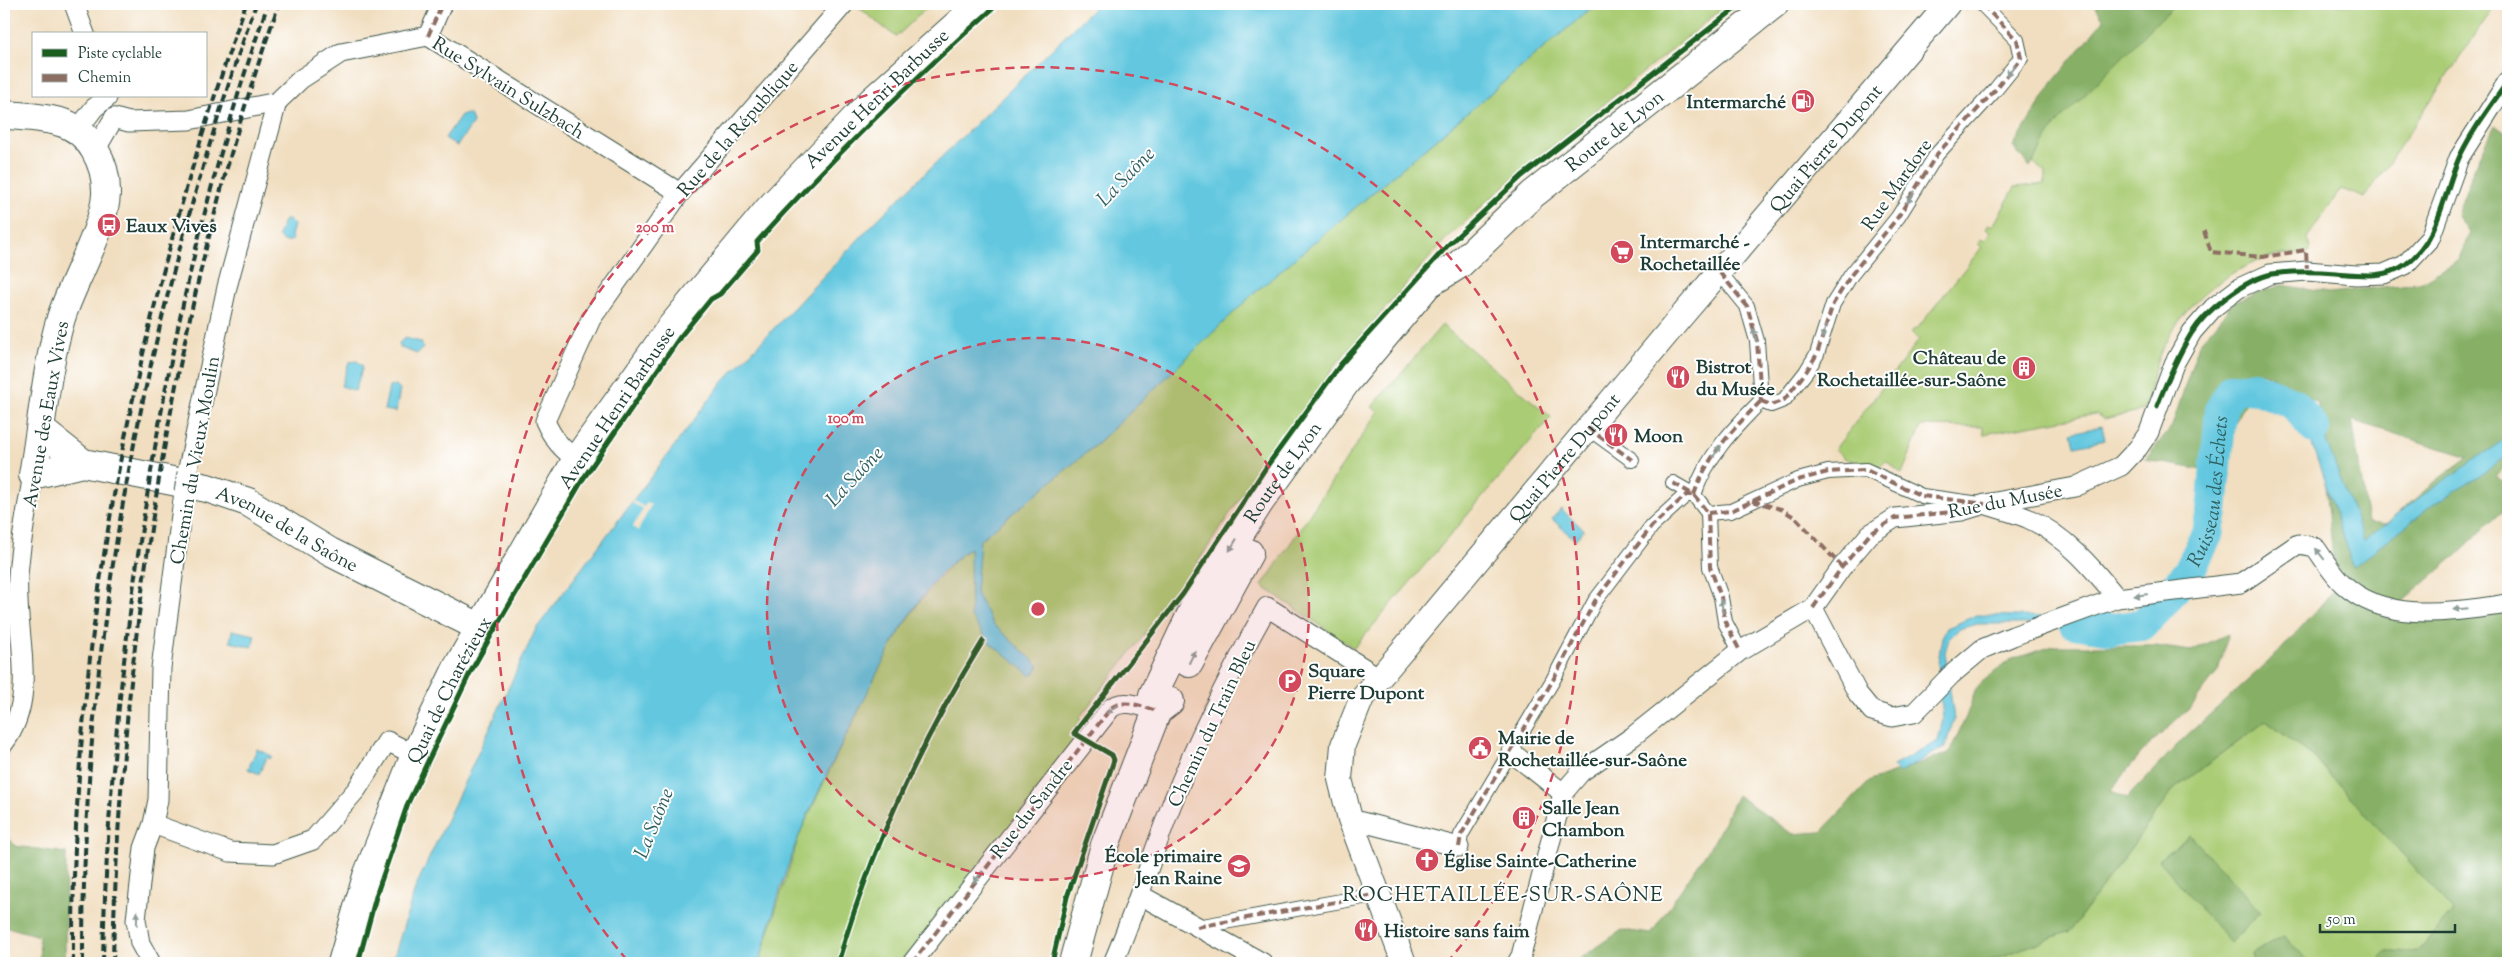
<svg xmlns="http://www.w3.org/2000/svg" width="2512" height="967" viewBox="0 0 2512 967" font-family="'Sorts Mill Goudy',serif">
<rect width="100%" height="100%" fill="#fff"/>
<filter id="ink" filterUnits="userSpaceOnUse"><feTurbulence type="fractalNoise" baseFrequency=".02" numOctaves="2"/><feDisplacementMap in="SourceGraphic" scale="10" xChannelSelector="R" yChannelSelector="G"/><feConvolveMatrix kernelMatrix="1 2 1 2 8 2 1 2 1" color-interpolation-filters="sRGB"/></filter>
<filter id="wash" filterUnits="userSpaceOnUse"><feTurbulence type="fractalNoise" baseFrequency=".0096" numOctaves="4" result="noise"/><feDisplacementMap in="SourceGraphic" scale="20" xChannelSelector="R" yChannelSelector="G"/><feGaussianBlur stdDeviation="1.12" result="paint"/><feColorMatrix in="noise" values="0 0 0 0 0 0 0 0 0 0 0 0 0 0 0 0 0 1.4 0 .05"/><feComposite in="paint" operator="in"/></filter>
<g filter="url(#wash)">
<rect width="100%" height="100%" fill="#f1dec0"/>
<g fill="#aacc74" stroke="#648454">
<polygon points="861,4 931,4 896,37 858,7"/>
<polygon points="1596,4 1728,4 1520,172 1445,240 1338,362 1257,472 1179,591 1079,718 1089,725 907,963 759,963 800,833 833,763 888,650 920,601 954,561 1097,444 1253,294"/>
<path d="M2169,4H2496L2365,198L2341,189L2307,238L2311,247L2308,253C2243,251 2179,301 2157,362C2152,378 2148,394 2144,410L2104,419L2096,414L1984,434L1983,427L1921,426L1902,474L1886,461L1877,470L1844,458L1835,449L1919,340L1911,332L1914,329L1916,330L1982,247L1978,244L1980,239L1985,241L1990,232L1986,229L1989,224L1993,226L2015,187L2045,184V173L2015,145L2021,138L2168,12Z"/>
<polygon points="1442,325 1551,417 1354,648 1262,586 1378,412 1372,407"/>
<polygon points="2266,721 2315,758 2453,911 2418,952 2388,951 2375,963 2310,963 2284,936 2252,954 2254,963 1983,963 2070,931 2173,790"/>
</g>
<g fill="#87b066" stroke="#53764d" fill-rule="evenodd">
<polygon points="2094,4 2175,4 2057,123 2030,167 2013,147 2053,82 2104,20"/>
<path d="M2495,125L2508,135V464L2495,476L2508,485V506L2453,558L2385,617L2420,621L2508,612V963H2375L2387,951L2418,952L2453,911L2315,758L2266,721L2173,790L2070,931L1983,963H1574L1622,930L1651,934L1716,838L1737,795L1792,834L1821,832L1870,781L1949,753L1966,717L1977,686L2010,660L2053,646H2154L2191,651L2228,634L2218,671L2193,704L2142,752L2110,791L2127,798L2184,738L2278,653L2336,588L2318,403L2263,372L2227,437L2203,470L2145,460L2172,426L2199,344L2235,301L2282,285L2329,293L2420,283L2459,260L2469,233L2457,215L2474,169ZM2352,420L2468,457L2437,480L2386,524L2368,522Z"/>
<polygon points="4,831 15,846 66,853 65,963 40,963 39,936 4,926"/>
<polygon points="2190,835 2261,912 2230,943 2159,860"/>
<polygon points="2284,936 2310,963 2254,963 2252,954"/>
</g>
<g fill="#62c7df" stroke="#40828a">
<path d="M1098,4H1596L1253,294L1097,444L980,540L976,593L993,624L1039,666L1032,676L990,643L971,617L970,548C923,579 885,656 861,706C840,748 818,790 800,833C783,875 772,920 759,963H392L416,886L536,629L721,384L874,223Z"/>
<polygon points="467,114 471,116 473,123 457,146 445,138 461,115"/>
<polygon points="288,219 294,225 291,236 293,240 286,242 280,239 278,236 284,221"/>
<polygon points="405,338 421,342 423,348 417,354 401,348 399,343"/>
<polygon points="357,361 363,366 355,391 341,386 349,362"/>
<path d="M2241,375L2276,384L2267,397C2212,387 2226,436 2220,468C2219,474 2213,480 2210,485C2211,458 2208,385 2241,375Z"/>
<polygon points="396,385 400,389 396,412 384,410 389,387"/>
<polygon points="2288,390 2309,403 2318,419 2364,541 2420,497 2508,437 2508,454 2488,470 2438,501 2353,567 2310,438 2295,413 2281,402"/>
<polygon points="2102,426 2105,440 2075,446 2072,433"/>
<polygon points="2218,496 2214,526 2189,581 2173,582 2193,552 2207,515"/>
<polygon points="1561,509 1584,530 1575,540 1552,519"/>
<path d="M2173,604L2152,625L2131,633C2144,612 2148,606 2173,604Z"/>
<polygon points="1977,615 2053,617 2104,626 2120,626 2114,633 2092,632 2060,624 1977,624 1959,629 1949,639 1945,652 1954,719 1945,747 1899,773 1893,766 1938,741 1943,719 1938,663 1942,637 1947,628"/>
<polygon points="232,630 255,635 252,647 230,642"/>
<polygon points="257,749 272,756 270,759 267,757 259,774 248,769"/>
</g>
<polygon fill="#f1dec0" points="633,501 644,507 647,502 651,505 638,531 633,527 643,509 631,502"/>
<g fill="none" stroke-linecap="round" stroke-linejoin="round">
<path stroke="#62c7df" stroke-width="32" id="s1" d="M2074,623L2112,629L2142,625L2156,611L2189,571L2207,535L2212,512L2221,409L2232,389L2254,387L2294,404L2314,428"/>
</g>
</g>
<g filter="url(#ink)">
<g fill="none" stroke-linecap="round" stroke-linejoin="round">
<g stroke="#3e5549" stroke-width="16">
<g id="pedestrian">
<polyline points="1720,273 1747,306 1757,341 1761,401"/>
<polyline points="1761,401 1771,405 1784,400 1806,372 1817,354 1833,304 1851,275 1898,217 1937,154 1996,89 2021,58 2017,40 1982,4"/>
<polyline points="1588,428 1632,460"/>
<polyline points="1673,483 1694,495"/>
<polyline points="1694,495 1708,513 1710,567 1721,597 1725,622 1740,651"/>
<path d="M1694,495C1706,457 1734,428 1761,401"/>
<polyline points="1708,513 1731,511 1798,480 1828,472 1866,470 1922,496 1980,504"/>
<polyline points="1459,847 1461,835 1553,680 1595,601 1652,526 1686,495 1694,495"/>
<polyline points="1197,927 1380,894"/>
</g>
</g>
<g stroke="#3e5549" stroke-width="21">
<g id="minor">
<polyline points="74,4 85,34"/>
<polyline points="428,36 442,4"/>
<polyline points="114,118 129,122 189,120 277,102 301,79 341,53 428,36 680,193"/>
<polyline points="77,131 94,108 107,98"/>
<polyline points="96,149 114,118"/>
<path d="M577,459C561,450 552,437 545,421L591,319L680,193L844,4"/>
<polyline points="187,473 227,287 277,102"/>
<path d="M1987,505C2000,509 2015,513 2027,518C2065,535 2092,567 2117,598"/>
<path d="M1813,608L1858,694L1872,711L1892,717L1914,713L1951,675L1982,649L2013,636L2117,598L2241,583L2298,544L2315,547C2324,559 2332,574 2343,584C2387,625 2454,611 2508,604"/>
<path d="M4,743C40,696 14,631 18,577C20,542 27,509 33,475"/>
<polyline points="1511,752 1563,793"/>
<polyline points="1350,819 1459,847"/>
<polyline points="153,824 230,852 273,854 313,840 357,789 387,741 415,755"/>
<polyline points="1140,895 1263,963"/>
<polyline points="151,963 140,943 136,920 144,848 153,824 158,800 161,668 184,492"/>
<path d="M912,963L1111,708C1124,698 1143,707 1157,711"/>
<path d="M1113,963C1135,912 1151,858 1171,806C1198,737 1231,671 1267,607L1378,677"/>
<polyline points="1517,963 1521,956 1563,793 1581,772 1632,737 1740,651 1813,608 1842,567 1870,534 1895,518 1962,511 1985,504 2075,487 2121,466 2138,448 2149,432 2174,364 2192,332 2214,307 2239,288 2270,274 2307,271 2356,275 2384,274 2405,265 2430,238 2459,158 2508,81"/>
</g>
</g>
<g stroke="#3e5549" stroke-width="26">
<g id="tertiary">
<path id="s2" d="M1404,963L1350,819L1340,779L1343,745L1361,700L1680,318L1948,4"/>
</g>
</g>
<g stroke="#3e5549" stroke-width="30">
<g id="secondary">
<path d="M4,115C22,116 43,117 60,122C90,130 107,164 106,194C105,227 72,283 61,318C46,368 42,423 33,475L83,463"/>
<path id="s3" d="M41,430L83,463L207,488L248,502L330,552L479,627"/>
</g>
</g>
<g stroke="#3e5549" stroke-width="30">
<g id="primary">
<polyline points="1189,663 1249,553"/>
<path id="s4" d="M1157,711L1153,695L1197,602L1259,503L1346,382L1428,284L1460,264L1532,195L1774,4"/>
<path id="s5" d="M342,963L367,876L415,755L457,668L577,459L672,326L769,209L871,102L980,4"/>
<polyline points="1073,963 1105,845 1157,711 1170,701"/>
</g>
</g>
<use href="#pedestrian" stroke="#fff" stroke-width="14"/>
<use href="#minor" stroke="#fff" stroke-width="19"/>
<use href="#tertiary" stroke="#fff" stroke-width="24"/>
<use href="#secondary" stroke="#fff" stroke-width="28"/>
<use href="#primary" stroke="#fff" stroke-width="28"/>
<g stroke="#1f3d34" stroke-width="4" stroke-dasharray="8 4" stroke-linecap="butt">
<path d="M73,963C71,634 136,313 246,4"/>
<path d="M83,963C82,631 146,316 256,4"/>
<path d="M103,963C106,802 123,643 149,484C175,321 213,160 268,4"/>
<path d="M113,963C116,793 134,623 163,455C190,302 226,151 279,4"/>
</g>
<g stroke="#3e5549" stroke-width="21" stroke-linecap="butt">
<polyline id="minor-bridge" points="184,492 187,473"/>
</g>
<use href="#minor-bridge" stroke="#fff" stroke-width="19"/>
<g stroke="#8d6e63" stroke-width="4" stroke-dasharray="8 4" stroke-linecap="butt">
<polyline points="428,36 442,4"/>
<polyline points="2204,231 2211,252 2263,257 2306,250 2307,271"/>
<polyline points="1720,273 1747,306 1757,341 1761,401"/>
<polyline points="1761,401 1771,405 1784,400 1806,372 1817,354 1833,304 1851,275 1898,217 1937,154 1996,89 2021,58 2017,40 1982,4"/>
<polyline points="1588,428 1632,460"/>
<polyline points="1673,483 1694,495"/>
<polyline points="1694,495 1708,513 1710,567 1721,597 1725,622 1740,651"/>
<path d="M1694,495C1706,457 1734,428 1761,401"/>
<polyline points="1752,501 1781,509 1796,518 1842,567"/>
<polyline points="1708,513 1731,511 1798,480 1828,472 1866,470 1922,496 1985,504"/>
<polyline points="1813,608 1842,567 1870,534 1895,518 1962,511 1982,505"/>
<polyline points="1459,847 1461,835 1553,680 1595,601 1652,526 1686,495 1694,495"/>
<polyline points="1197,927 1380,894"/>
<path d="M912,963L1111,708C1124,698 1143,707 1157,711"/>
</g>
<g stroke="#fff" stroke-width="8">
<g id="cycleway">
<path d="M2157,406C2167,381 2177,357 2191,334C2205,311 2245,279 2272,274C2293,271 2314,271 2336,273C2359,275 2386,279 2406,264C2440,239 2443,194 2459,158C2472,130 2491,106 2508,81"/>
<path d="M358,963L377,893L408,803L470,673L492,634L583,479L680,337L711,299L720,294L758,250L757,242C833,157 913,79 998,4"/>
<path d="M838,963C871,850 921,741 983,641"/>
<polyline points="1052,963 1067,897 1114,760 1112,755 1074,733 1183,594 1267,466 1341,364 1448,245 1522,176 1741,4"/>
</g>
</g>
<use href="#cycleway" stroke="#1b5e20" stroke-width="5"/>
</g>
<defs><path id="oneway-solid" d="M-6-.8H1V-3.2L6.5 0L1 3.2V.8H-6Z" transform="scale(1.25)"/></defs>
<g fill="#8f9e9a">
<use href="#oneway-solid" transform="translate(2011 70) rotate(128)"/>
<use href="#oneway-solid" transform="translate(1911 197) rotate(122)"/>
<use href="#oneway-solid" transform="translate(1824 332) rotate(107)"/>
<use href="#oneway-solid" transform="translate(1755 335) rotate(-106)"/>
<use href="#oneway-solid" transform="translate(1717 451) rotate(-56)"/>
<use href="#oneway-solid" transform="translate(1233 545) rotate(122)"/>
<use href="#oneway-solid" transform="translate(2320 554) rotate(-128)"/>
<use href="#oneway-solid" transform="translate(2141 595) rotate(173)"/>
<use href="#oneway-solid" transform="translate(1722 606) rotate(-100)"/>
<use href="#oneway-solid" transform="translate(2460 609) rotate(174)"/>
<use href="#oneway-solid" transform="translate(1192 657) rotate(-64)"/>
<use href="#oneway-solid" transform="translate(1112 709) rotate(140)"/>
<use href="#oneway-solid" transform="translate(978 877) rotate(128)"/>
<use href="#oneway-solid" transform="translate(137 918) rotate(-89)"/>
</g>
</g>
<circle cx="1038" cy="609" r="271" fill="#d1495b" fill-opacity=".12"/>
<g fill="none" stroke="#d1495b" stroke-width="2.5" stroke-dasharray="9 6">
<circle cx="1038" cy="609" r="271"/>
<path d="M627 960A541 541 0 1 1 1449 960"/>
</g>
<defs>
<g id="fuel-disc" transform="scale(1.25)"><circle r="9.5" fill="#d1495b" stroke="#fff"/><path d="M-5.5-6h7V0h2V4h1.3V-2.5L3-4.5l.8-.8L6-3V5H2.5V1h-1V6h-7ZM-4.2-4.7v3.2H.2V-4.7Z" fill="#fff"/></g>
<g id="bus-disc" transform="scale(1.25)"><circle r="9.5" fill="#d1495b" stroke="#fff"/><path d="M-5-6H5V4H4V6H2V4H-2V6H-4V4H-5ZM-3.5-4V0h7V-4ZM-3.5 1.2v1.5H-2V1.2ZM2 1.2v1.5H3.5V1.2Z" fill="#fff"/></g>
<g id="supermarket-disc" transform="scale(1.25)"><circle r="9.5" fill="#d1495b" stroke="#fff"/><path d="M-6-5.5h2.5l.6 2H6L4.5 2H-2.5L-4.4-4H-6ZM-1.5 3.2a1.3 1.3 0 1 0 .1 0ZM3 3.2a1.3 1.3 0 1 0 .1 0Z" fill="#fff"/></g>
<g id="building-disc" transform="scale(1.25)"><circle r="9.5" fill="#d1495b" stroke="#fff"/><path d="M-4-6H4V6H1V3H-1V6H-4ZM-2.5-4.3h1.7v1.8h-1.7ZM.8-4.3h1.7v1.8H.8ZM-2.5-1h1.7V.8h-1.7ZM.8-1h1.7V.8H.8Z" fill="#fff"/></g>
<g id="restaurant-disc" transform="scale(1.25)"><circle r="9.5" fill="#d1495b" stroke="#fff"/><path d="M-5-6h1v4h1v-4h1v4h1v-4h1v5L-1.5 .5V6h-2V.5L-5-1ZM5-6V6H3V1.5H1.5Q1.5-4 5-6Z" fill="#fff"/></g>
<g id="parking-disc" transform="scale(1.25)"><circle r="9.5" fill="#d1495b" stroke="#fff"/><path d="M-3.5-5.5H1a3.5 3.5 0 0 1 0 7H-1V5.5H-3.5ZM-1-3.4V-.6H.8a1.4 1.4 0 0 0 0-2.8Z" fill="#fff"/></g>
<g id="civic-disc" transform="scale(1.25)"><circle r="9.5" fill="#d1495b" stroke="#fff"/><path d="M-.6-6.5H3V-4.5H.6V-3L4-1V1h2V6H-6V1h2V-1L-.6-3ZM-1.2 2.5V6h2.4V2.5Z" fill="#fff"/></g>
<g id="church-disc" transform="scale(1.25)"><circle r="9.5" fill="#d1495b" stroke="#fff"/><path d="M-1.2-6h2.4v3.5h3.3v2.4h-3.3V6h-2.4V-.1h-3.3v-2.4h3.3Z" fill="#fff"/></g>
<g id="school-disc" transform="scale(1.25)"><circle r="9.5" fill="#d1495b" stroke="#fff"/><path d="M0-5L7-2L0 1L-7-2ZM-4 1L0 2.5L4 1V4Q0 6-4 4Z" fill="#fff"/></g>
</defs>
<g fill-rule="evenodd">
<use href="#fuel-disc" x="1803" y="101"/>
<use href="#bus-disc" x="109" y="225"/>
<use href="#supermarket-disc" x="1622" y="252"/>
<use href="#building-disc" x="2024" y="368"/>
<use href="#restaurant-disc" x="1678" y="377"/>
<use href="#restaurant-disc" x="1616" y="435"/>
<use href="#parking-disc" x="1290" y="681"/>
<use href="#civic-disc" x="1480" y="748"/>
<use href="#building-disc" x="1524" y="818"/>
<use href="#church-disc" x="1427" y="860"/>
<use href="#school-disc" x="1239" y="866"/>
<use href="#restaurant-disc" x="1366" y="930"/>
</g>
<g text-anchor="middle" stroke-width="4" stroke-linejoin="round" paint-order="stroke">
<g font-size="19" fill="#1f3d34" stroke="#fff">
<text transform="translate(509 87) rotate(32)" y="7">Rue Sylvain Sulzbach</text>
<text transform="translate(876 98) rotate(-44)" y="7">Avenue Henri Barbusse</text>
<text transform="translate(737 128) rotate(-49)" y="7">Rue de la République</text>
<text dy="7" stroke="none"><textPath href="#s4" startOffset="755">Route de Lyon</textPath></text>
<text dy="7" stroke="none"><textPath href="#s2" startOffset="999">Quai Pierre Dupont</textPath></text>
<text transform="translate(1896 184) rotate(-55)" y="7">Rue Mardore</text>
<text transform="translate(616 407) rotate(-56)" y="7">Avenue Henri Barbusse</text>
<text transform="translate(45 414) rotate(-80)" y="7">Avenue des Eaux Vives</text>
<text dy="7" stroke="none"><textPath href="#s2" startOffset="594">Quai Pierre Dupont</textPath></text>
<text transform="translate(194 460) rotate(-80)" y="7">Chemin du Vieux Moulin</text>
<text dy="7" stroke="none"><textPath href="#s4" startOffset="275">Route de Lyon</textPath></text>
<text transform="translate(2005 500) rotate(-11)" y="7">Rue du Musée</text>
<text dy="7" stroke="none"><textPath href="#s3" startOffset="270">Avenue de la Saône</textPath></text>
<text dy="7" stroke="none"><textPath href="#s5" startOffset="294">Quai de Charézieux</textPath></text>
<text transform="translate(1211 723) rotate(-65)" y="7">Chemin du Train Bleu</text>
<text transform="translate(1031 808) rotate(-52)" y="7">Rue du Sandre</text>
</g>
<g font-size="19" font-weight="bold" fill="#1f3d34" stroke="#fff" text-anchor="start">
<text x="1786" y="108" text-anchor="end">Intermarché</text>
<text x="126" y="232">Eaux Vives</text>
<text x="1640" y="248">Intermarché -<tspan x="1640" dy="22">Rochetaillée</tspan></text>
<text x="2006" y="364" text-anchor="end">Château de<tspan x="2006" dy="22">Rochetaillée-sur-Saône</tspan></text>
<text x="1696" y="373">Bistrot<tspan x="1696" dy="22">du Musée</tspan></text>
<text x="1634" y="442">Moon</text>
<text x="1308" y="677">Square<tspan x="1308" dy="22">Pierre Dupont</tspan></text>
<text x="1498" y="744">Mairie de<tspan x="1498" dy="22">Rochetaillée-sur-Saône</tspan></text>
<text x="1542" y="814">Salle Jean<tspan x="1542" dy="22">Chambon</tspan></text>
<text x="1222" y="862" text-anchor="end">École primaire<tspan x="1222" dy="22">Jean Raine</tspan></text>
<text x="1444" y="867">Église Sainte-Catherine</text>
<text x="1384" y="937">Histoire sans faim</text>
</g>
<g font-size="20" font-style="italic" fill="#30605f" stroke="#fff">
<text transform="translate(1125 176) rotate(-46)" y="7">La Saône</text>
<text transform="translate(854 476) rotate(-47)" y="7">La Saône</text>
<text dy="7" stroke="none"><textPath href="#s1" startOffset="224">Ruisseau des Échets</textPath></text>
<text transform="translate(653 823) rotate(-68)" y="7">La Saône</text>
</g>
<g font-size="21" letter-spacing="1" fill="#1f3d34" stroke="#fff">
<text x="1503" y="901">ROCHETAILLÉE-SUR-SAÔNE</text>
</g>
</g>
<circle cx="1038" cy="609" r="8" fill="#d1495b" stroke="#fff" stroke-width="2.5"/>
<g font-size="15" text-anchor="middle" font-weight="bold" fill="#d1495b" stroke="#fff" stroke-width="4" stroke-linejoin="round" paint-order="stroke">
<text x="655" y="232">200 m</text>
<text x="846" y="423">100 m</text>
</g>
<rect width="2512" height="967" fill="none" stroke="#fff" stroke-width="20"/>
<rect x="32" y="32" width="175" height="65" fill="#ffffff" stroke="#a5b1ae"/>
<rect x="42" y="49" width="25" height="8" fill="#1b5e20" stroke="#a5b1ae"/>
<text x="78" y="58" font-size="15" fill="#1f3d34">Piste cyclable</text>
<rect x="42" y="74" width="25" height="8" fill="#8d6e63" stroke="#a5b1ae"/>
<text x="78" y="82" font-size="15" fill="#1f3d34">Chemin</text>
<path d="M2320 924v8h135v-8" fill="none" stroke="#1f3d34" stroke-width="2.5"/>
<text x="2327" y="924" font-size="15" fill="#1f3d34" stroke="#ffffff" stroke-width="4" paint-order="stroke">50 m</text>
</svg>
